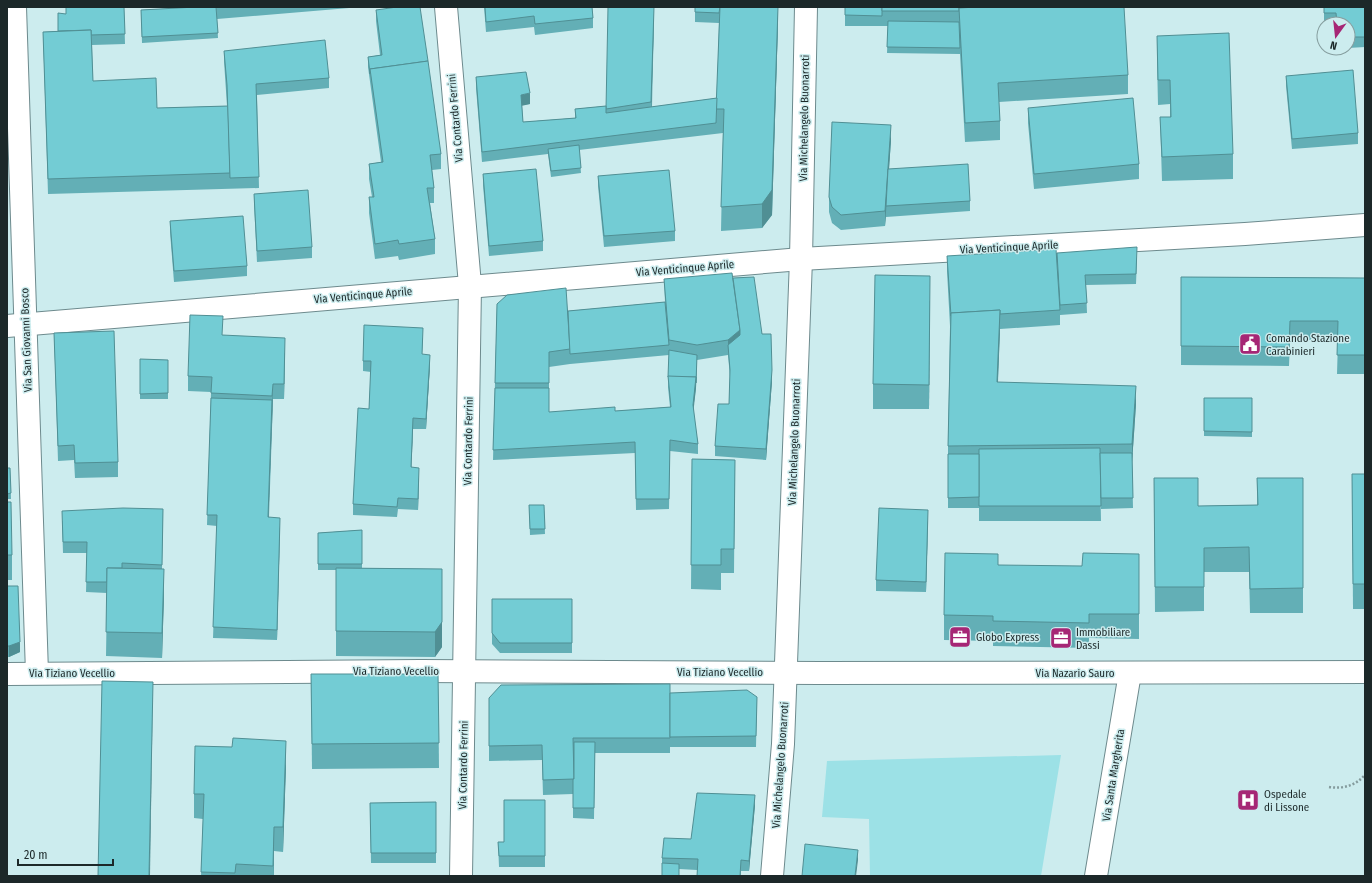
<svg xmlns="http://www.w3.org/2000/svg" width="1372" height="883" viewBox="0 0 1372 883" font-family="'Fira Sans Condensed',sans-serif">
<rect width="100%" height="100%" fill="#ccecee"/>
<polygon fill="#9ce1e6" points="1061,755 1041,876 870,876 869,819 822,817 827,761"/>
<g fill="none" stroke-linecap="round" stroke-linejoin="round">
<g stroke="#6d8a8d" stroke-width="24">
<g id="minor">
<polyline points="15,7 37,673"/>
<polyline points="446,7 470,285 461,876"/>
<polyline points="7,326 801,259 1245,234 1365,225"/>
<polyline points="7,674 421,671 821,673 1365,672"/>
<polyline points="772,876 783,744 801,259 806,7"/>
<polyline points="1096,876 1130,673"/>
</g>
</g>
<path stroke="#859c9e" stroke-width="2.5" stroke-dasharray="2 2" stroke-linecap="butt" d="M1329,787C1343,789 1355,786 1365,775"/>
<use href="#minor" stroke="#fff" stroke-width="22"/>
</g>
<g fill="#63afb6" fill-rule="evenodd">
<polygon points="66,7 124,7 125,44 92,45 93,81 157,108 227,106 224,61 224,51 329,78 329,88 257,95 259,188 48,194 43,32 58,31 66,14"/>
<polygon points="196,7 361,7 217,19 218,38 142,43 141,10"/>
<polygon points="484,7 592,7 593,18 593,28 535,35 534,27 486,32"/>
<polygon points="695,7 778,24 772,215 762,228 721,231 723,133 579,150 581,173 551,177 548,154 482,162 476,88 476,77 530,104 522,105 523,122 575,118 575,109 606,106 654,19 652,107 717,98 719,23 695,22"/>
<polygon points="845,7 973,7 1128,75 1128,94 999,102 1000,121 1000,140 965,142 960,54 887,53 888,26 845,26"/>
<polygon points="1324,7 1365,7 1365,47 1348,48 1348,24 1324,23"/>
<polygon points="376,10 441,154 441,169 432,170 434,188 434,203 430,203 435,239 435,254 399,260 398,256 375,259 369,213 369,197 372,197 369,179 369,164 381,162 368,67 368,57 380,55 376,21"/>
<polygon points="1157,36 1233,154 1233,179 1162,181 1160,117 1170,117 1170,104 1158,105 1157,60"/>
<polygon points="1286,76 1358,133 1358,144 1292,149 1286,86"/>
<polygon points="1028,108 1139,164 1139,179 1034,189 1028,123"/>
<polygon points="891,140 889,169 970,201 970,211 886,217 885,226 841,230 832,223 829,212 829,197"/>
<polygon points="483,174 543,241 543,251 489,256 483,185"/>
<polygon points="598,176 675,231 675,241 604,247 598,186"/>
<polygon points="254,194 312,247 312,258 257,262 254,204"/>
<polygon points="170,221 247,266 247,276 174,282 170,232"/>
<polygon points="1057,253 1137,258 1136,284 1086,285 1087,313 1060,315 1060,325 1000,329 998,382 1136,404 1132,462 1133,508 1101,509 1100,471 1101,521 979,521 979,508 948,508 948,446 950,326 947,271 947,256"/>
<polygon points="1181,277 1365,278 1365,374 1337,374 1338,340 1290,340 1289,366 1181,365"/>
<path d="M733,278L762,334L772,381L766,460L715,456V446L729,404L730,377L728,355L697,360L696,388L693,410L698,444V454L670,451L669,509L636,510L635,453L493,460L497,304L568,311L665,302L664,279ZM669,355L668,387L670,407L615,411L549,412V367L570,364Z"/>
<polygon points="930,300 929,409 873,409 873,384"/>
<polygon points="54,333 118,462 118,477 75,478 74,460 58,461"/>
<polygon points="223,335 285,353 284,399 273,399 269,517 280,528 277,640 213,638 217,526 207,525 211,392 188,391 188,376"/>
<polygon points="423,338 422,355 430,365 426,429 413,429 411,467 419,479 418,510 398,509 397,517 353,515 353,504 369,409 371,372 363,371 363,361"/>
<polygon points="140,359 168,360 168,399 140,399"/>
<polygon points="1204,398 1252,398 1252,437 1204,436"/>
<polygon points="692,459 735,460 734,573 721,573 721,590 691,589"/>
<polygon points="7,468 10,468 11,499 7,499"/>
<polygon points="1352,474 1365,474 1365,609 1353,609"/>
<polygon points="1154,478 1198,506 1257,505 1257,478 1303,478 1303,613 1250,613 1249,572 1204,572 1204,611 1155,612"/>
<polygon points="7,502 12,555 12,580 7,580"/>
<polygon points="529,505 544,505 545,534 530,535"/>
<polygon points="163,509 162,569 164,594 162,658 106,656 107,593 86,592 87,553 63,553 62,521"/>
<polygon points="928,521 926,592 876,591 876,580"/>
<polygon points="362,530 362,568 442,569 442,647 435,657 336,656 336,570 318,570 318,533"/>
<polygon points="998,565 1139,578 1139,639 1089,638 1089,648 993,646 993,641 944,640 944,615"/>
<polygon points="7,586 20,652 9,657 7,657"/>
<polygon points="492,599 572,599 572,653 500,653 492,644"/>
<polygon points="311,674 438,674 439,768 312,769"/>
<polygon points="757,697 756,747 670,747 670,753 595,753 594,819 573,818 573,794 543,795 542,760 489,761 489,698 670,729"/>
<polygon points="286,765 283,852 274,851 274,876 201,876 203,819 194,818 194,794"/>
<polygon points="545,800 545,867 499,867 498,842 504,842"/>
<polygon points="436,802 436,863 371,863 370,803"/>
<polygon points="755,805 749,871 741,871 741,876 697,876 697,870 679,869 662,876 662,858 691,839"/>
</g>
<g fill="#508f94">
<polygon points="654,7 654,19 651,118 651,102"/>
<polygon points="778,7 778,24 772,215 762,228 762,204"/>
<polygon points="530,93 530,104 521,106 521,95"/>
<polygon points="891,125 891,140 885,226 885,211"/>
<polygon points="930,276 930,300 929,409 929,385"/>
<polygon points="1000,310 1000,329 997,401 997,382"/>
<polygon points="740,330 740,345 728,345 728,355 728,340"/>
<polygon points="285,338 285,353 284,399 284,384"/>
<polygon points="430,355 430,365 426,429 426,419"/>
<polygon points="697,355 696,388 693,415 693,405"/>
<polygon points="772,370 772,381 766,460 766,449"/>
<polygon points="273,384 273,399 268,528 268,517"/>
<polygon points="1136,386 1136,404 1132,463 1132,444"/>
<polygon points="413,418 413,429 411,478 411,467"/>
<polygon points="419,468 419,479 418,510 418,499"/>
<polygon points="928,510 928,521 926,592 926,582"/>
<polygon points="280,518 280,528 277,640 277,630"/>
<polygon points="164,569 164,594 162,658 162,633"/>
<polygon points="442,569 442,647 435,657 435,632"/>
<polygon points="20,642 20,652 9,657 9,646"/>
<polygon points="153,682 150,876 149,876"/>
<polygon points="286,741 286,765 283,852 283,827"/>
<polygon points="755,795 755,805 749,871 749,861"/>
<polygon points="274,827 274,851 273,876 273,866"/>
<polygon points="858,850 858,860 856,876 855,876"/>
</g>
<g fill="#73ccd4" stroke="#508f94">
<polygon points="66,7 124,7 125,34 91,35 91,30 58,31 58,13 66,14"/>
<polygon points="196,7 216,7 218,33 142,37 141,10"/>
<polygon points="397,7 420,7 428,61 370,69 370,74 368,57 382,55 376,10"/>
<polygon points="485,7 592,7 593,18 535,24 534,16 486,22"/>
<polygon points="608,7 654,7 651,102 606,109"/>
<polygon points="695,7 720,7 719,13 695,12"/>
<polygon points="720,7 778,7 772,190 762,204 721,207 724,109 716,109"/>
<polygon points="845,7 882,7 882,16 845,15"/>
<polygon points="882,7 973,7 959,8 959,11 882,11"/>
<polygon points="977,7 1124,7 1128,75 998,83 1000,121 965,123 959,8"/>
<polygon points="1324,7 1365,7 1365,37 1348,37 1348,24 1337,24 1336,13 1324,13"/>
<polygon points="888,21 959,22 960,48 887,47"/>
<polygon points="91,30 93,81 156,78 157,108 228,106 230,173 48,179 43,32"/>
<polygon points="1229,33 1233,154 1162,157 1160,117 1171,117 1170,80 1158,80 1157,36"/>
<polygon points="325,40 329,78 256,84 259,177 230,178 227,85 224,51"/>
<polygon points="428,61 441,154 430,155 434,188 427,188 435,239 399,244 398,240 375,244 369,197 374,197 369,164 383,162 370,69"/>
<polygon points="1353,70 1358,133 1292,139 1286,76"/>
<polygon points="526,72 530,93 521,95 523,122 576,118 575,109 606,106 606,113 717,98 716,123 482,152 476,77"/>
<polygon points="1133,98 1139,164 1034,174 1028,108"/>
<polygon points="832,122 891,125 885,211 841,215 832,207 829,197"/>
<polygon points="579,145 581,168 551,171 548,149"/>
<polygon points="968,164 970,201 886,206 888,169"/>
<polygon points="536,169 543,241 489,246 483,174"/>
<polygon points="669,170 675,231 604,236 598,176"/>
<polygon points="308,190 312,247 257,251 254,194"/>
<polygon points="243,216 247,266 174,271 170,221"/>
<polygon points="1137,247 1136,274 1085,275 1087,303 1060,305 1057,253"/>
<polygon points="1056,249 1060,310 1000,314 1000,310 951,313 951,316 947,256"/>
<polygon points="732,273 740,330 728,340 697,345 669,340 664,279"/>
<polygon points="875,275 930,276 929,385 873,384"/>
<polygon points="754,277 762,334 771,334 772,370 766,449 715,446 718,404 729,404 730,370 728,345 740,335 740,330 733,278"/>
<polygon points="1181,277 1365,278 1365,355 1337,355 1338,321 1290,321 1289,347 1181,346"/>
<polygon points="566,288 570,349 549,352 549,383 495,383 497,304 507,295"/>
<polygon points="665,302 669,345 570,354 568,311"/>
<polygon points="1000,310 997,382 1136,386 1132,444 948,446 951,313"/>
<polygon points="190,315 223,316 222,335 285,338 284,384 273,384 272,396 211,393 212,377 188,376"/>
<polygon points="364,325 423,328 422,354 430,355 426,419 413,418 411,467 419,468 418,499 398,498 397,507 353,504 358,408 369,409 371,361 363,361"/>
<polygon points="114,331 118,462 75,463 74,445 58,446 54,333"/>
<polygon points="669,350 697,355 696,383 696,377 668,377"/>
<polygon points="140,359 168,360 168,393 140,394"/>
<polygon points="668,376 696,377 693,405 698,444 670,440 669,499 636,499 635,442 493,450 495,388 549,388 549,412 615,407 615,411 671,407"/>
<polygon points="211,398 272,400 268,517 280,518 277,630 213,627 217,515 207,515"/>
<polygon points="1204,398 1252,398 1252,432 1204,431"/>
<polygon points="1100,448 1101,506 979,506 979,449"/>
<polygon points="1100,453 1132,453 1133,498 1101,498"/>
<polygon points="948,454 979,454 979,497 948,498"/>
<polygon points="692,459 735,460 734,549 721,549 721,565 691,565"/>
<polygon points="7,468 10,468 11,493 7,494"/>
<polygon points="1352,474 1365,474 1365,584 1353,584"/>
<polygon points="1154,478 1198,478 1198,506 1258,505 1257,478 1303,478 1303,588 1250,589 1249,547 1204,548 1204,587 1155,587"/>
<polygon points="7,502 11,502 12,555 7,555"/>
<polygon points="529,505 544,505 545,529 530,529"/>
<polygon points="123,508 163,509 162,565 122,563 122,568 107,568 107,582 86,582 87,542 63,542 62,511"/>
<polygon points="879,508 928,510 926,582 876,580"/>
<polygon points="362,530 362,564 318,564 318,533"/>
<polygon points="945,553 998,554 998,565 1082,566 1083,553 1139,554 1139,614 1089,614 1089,623 993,621 993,616 944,615"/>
<polygon points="107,568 164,569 162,633 106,632"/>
<polygon points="336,568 442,569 442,622 435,632 336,631"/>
<polygon points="7,586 18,586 20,642 9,646 7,646"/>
<polygon points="492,599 572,599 572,643 500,643 492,633"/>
<polygon points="311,674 438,674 439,743 312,744"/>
<polygon points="102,681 153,682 149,876 98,876"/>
<polygon points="670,684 670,738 573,738 574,779 543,780 542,745 489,746 489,698 501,685"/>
<polygon points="747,690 757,697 756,736 670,737 670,693"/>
<polygon points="233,738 286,741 283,827 274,827 273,866 236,864 235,873 201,872 204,794 194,794 195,746 232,747"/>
<polygon points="574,742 595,742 594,808 573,808 573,779 574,779"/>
<polygon points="697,793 755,795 749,861 741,860 740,876 697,876 698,859 662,858 664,838 691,839"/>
<polygon points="504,800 545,800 545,856 499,856 498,842 504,842"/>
<polygon points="436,802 436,853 371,853 370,803"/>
<polygon points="805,844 858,850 855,876 802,876"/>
<polygon points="662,863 679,864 679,876 662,876"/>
</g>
<defs>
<g id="civic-square" transform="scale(1.15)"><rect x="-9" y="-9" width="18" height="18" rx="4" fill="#a62675" stroke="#ccecee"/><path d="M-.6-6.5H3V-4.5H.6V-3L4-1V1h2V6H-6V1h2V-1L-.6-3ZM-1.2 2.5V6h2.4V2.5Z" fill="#fff"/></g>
<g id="office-square" transform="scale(1.15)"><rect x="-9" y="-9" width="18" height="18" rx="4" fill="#a62675" stroke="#ccecee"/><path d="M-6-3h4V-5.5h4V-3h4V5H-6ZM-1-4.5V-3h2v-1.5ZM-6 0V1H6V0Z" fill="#fff"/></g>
<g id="hospital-square" transform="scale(1.15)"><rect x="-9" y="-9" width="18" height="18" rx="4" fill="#a62675" stroke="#ccecee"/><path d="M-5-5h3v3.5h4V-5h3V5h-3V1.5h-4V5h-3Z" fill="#fff"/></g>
</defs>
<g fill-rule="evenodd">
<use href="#civic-square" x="1250" y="344"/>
<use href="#office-square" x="960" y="637"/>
<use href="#office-square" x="1061" y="638"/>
<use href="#hospital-square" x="1248" y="800"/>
</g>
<g text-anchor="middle" stroke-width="3" stroke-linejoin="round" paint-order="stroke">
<g font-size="11" fill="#1c2829" stroke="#ccecee">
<text transform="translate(455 118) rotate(-95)" y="4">Via Contardo Ferrini</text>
<text transform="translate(804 118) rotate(-89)" y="4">Via Michelangelo Buonarroti</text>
<text transform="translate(1009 247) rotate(-3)" y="4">Via Venticinque Aprile</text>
<text transform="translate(685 268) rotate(-5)" y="4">Via Venticinque Aprile</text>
<text transform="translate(363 295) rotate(-5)" y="4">Via Venticinque Aprile</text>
<text transform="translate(26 340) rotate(-92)" y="4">Via San Giovanni Bosco</text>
<text transform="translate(468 441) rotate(-89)" y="4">Via Contardo Ferrini</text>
<text transform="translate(794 442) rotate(-88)" y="4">Via Michelangelo Buonarroti</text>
<text x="396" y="675">Via Tiziano Vecellio</text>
<text x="720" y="676">Via Tiziano Vecellio</text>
<text x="72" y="677">Via Tiziano Vecellio</text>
<text x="1075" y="677">Via Nazario Sauro</text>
<text transform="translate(463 765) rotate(-89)" y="4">Via Contardo Ferrini</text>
<text transform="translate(780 765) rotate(-86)" y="4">Via Michelangelo Buonarroti</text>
<text transform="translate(1113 775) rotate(-81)" y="4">Via Santa Margherita</text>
</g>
<g font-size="11" fill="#1c2829" stroke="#ccecee" text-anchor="start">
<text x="1266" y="342">Comando Stazione<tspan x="1266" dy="13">Carabinieri</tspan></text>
<text x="1076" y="636">Immobiliare<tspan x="1076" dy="13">Dassi</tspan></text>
<text x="976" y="641">Globo Express</text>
<text x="1264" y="798">Ospedale<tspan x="1264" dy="13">di Lissone</tspan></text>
</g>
</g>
<rect width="1372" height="883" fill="none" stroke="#1c2829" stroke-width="16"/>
<g transform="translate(1336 36) rotate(195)"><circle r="19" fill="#ccecee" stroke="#869e9f"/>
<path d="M0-3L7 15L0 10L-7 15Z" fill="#a62675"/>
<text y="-6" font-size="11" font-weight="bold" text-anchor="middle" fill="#1c2829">N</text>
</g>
<path d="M18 859v6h95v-6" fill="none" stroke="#1c2829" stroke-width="2"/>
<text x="24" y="859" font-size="12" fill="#1c2829" stroke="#ccecee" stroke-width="3" paint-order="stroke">20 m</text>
</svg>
